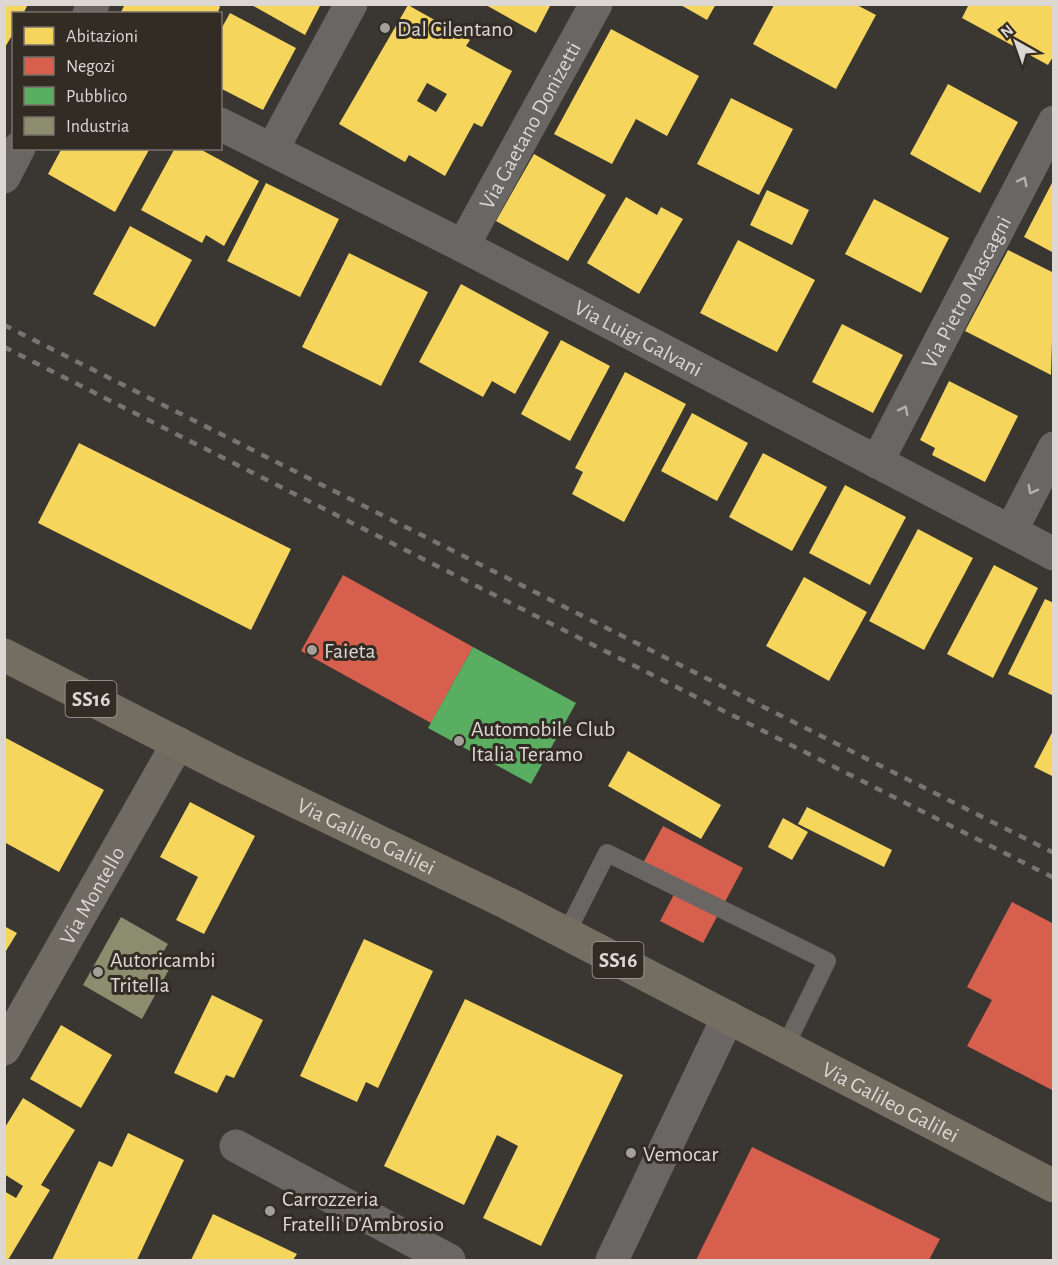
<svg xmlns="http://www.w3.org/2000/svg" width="1058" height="1265" viewBox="0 0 1058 1265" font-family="'Alegreya Sans',sans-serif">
<rect width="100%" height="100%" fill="#3a3632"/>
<g fill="#f6d55c" fill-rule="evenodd">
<polygon points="4,4 28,4 23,14 14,14 14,32 4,49"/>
<polygon points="125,4 216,4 220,7 217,14 120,14"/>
<polygon points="250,4 321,4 305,35"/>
<polygon points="484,4 551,4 536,33"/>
<polygon points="679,4 716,4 707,20"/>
<polygon points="969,4 1054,4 1054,55 1048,65 962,18"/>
<path d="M408,5L470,40L466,46L512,71L482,127L474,123L445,176L409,155L405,162L339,124ZM427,83L447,94L436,112L417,101Z"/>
<polygon points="774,5 857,5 876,15 836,89 753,44"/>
<polygon points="230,13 296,48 263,110 220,88 220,31"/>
<polygon points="611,29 699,76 667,136 636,119 612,164 554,134"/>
<polygon points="948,84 1018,122 980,193 910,154"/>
<polygon points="731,98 793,129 759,195 697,164"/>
<polygon points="62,148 150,148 115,212 48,174"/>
<polygon points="175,148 198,148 259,181 224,246 206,235 202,243 141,210"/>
<polygon points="534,154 606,195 568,261 496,221"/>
<polygon points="1054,179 1054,253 1024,237"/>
<polygon points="266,183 339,219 300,297 227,261"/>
<polygon points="767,190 809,210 792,245 750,225"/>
<polygon points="626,197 657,215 661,207 683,219 639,294 587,263"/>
<polygon points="874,199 949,238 921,293 845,254"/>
<polygon points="130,226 192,260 155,327 93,294"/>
<polygon points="738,240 815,280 777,352 700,313"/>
<polygon points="1008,250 1054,273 1051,375 965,331"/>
<polygon points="349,253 428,292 381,386 302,347"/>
<polygon points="461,284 549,332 515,394 492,381 483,397 419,362"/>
<polygon points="842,324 903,355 873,413 812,382"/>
<polygon points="561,340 610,366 570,441 521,414"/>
<polygon points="625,372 686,404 624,522 572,494 583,472 575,468"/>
<polygon points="949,381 1018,416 985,482 932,455 935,448 920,440"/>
<polygon points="692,413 748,443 717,501 661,471"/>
<polygon points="79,443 291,549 251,630 38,523"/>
<polygon points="763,453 827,487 792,551 729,517"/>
<polygon points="845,485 906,517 870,585 809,553"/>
<polygon points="918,529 973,558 924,650 869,621"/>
<polygon points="994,565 1038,588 993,678 947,654"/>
<polygon points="804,577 867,612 829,681 766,646"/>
<polygon points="1045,599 1054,603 1054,696 1008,674"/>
<polygon points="1054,729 1054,777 1034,767"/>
<polygon points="4,737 104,790 59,872 4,842"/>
<polygon points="628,751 721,805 701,839 608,786"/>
<polygon points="190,802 255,836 204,934 176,920 198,877 160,857"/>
<polygon points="807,807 892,850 884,867 798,824"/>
<polygon points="783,818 808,832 792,860 768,847"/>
<polygon points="4,926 17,933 4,954"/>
<polygon points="364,939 433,971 378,1088 366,1082 357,1102 300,1076"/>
<polygon points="212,995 263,1020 234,1078 226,1075 217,1093 174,1073"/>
<polygon points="465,999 623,1075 541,1246 483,1218 518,1146 497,1135 464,1205 384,1166"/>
<polygon points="61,1025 112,1055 81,1108 30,1079"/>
<polygon points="23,1098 75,1130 41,1185 50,1190 8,1260 4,1260 4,1191 16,1198 23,1186 4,1174 4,1129"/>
<polygon points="128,1133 184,1160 137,1260 52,1260 99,1161 112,1167"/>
<polygon points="213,1214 297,1254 293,1260 191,1260"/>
</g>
<g fill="#d6604d">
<polygon points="343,575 473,647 431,723 301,651"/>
<polygon points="663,826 743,868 703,943 660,921 680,883 643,863"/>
<polygon points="1012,902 1054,924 1054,1091 967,1046 992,1000 967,987"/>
<polygon points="752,1147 940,1239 929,1260 696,1260"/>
</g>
<polygon fill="#5aae61" points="473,647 576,703 531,784 428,728"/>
<polygon fill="#8c8c6e" points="121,917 168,944 160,957 172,964 142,1019 83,985"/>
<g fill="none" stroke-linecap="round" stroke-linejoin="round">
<polyline stroke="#6a6663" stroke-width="18" points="566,934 607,853 827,961 785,1047"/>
<g stroke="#6a6663" stroke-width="33">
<polyline points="89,14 93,4"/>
<path id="s1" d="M220,124L463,246L1054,554"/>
<polyline points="272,150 351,4"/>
<polyline points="4,177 19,148"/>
<path id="s2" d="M463,246L596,4"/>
<path id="s3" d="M877,462L1054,122"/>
<polyline points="1011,531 1054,448"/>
<polyline points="236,1146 449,1260"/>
<polyline points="612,1260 728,1017"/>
</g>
<path stroke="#6f6a62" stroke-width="33" id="s4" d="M4,1049L178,743"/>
<path stroke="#746d62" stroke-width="33" id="s5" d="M4,655L228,769L507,903L1054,1186"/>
<g stroke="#777471" stroke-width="4.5" stroke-dasharray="8 8" stroke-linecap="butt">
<polyline points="4,325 1054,853"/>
<polyline points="4,347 1054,878"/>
</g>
</g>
<defs><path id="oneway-chevron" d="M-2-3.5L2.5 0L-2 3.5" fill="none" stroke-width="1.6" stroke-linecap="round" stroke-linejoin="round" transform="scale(1.5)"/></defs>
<g stroke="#b4afab">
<use href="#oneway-chevron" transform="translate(1023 181) rotate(-63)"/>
<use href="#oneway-chevron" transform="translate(904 410) rotate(-63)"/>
<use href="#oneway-chevron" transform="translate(1032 490) rotate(117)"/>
</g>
<g fill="#a39f9a" stroke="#332c24" stroke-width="2">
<circle cx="385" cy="28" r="6"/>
<circle cx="312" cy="650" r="6"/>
<circle cx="459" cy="741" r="6"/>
<circle cx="98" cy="972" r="6"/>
<circle cx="631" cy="1153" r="6"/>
<circle cx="270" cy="1211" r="6"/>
</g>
<g text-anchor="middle" stroke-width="6" stroke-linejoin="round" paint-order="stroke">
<g fill="#332c24" stroke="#a9a49e" stroke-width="1.5">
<rect x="65.5" y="681" width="51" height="36" rx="4.5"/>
<rect x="592.5" y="942" width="51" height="36" rx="4.5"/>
</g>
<g font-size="21" font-weight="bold" fill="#dcd7d2">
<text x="91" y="706">SS16</text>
<text x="618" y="967">SS16</text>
</g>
<g font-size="22" fill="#dcd7d2" stroke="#332c24" text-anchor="start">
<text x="397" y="36">Dal Cilentano</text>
<text x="324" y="658">Faieta</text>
<text x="471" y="736">Automobile Club<tspan x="471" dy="25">Italia Teramo</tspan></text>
<text x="110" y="967">Autoricambi<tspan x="110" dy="25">Tritella</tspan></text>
<text x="643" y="1161">Vemocar</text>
<text x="282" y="1206">Carrozzeria<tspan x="282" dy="25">Fratelli D'Ambrosio</tspan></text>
</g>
<g font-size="22" fill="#dcd7d2" stroke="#332c24">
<text dy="8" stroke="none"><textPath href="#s2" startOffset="138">Via Gaetano Donizetti</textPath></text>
<text dy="8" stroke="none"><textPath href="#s3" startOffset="192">Via Pietro Mascagni</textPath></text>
<text dy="8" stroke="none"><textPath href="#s1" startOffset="470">Via Luigi Galvani</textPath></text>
<text dy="8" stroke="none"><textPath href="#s5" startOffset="405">Via Galileo Galilei</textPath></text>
<text dy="8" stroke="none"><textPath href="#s4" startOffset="177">Via Montello</textPath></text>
<text dy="8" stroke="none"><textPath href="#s5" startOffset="993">Via Galileo Galilei</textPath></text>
</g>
</g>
<rect width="1058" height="1265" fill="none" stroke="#dcd7d2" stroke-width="12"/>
<rect x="12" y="12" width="210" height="138" fill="#332c24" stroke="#77706a" stroke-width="1.5"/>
<rect x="24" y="27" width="30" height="18" fill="#f6d55c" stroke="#77706a" stroke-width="1.5"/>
<text x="66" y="42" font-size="18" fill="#dcd7d2">Abitazioni</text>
<rect x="24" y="57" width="30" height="18" fill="#d6604d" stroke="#77706a" stroke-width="1.5"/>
<text x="66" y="72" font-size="18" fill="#dcd7d2">Negozi</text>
<rect x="24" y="87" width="30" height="18" fill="#5aae61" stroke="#77706a" stroke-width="1.5"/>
<text x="66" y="102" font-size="18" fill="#dcd7d2">Pubblico</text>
<rect x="24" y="117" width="30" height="18" fill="#8c8c6e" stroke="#77706a" stroke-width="1.5"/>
<text x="66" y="132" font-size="18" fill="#dcd7d2">Industria</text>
<g transform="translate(1016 42) rotate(320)" stroke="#332c24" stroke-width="4.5" paint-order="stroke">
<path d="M0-4.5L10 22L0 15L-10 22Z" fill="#dcd7d2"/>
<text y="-9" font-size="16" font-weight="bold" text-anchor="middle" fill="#dcd7d2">N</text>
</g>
</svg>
